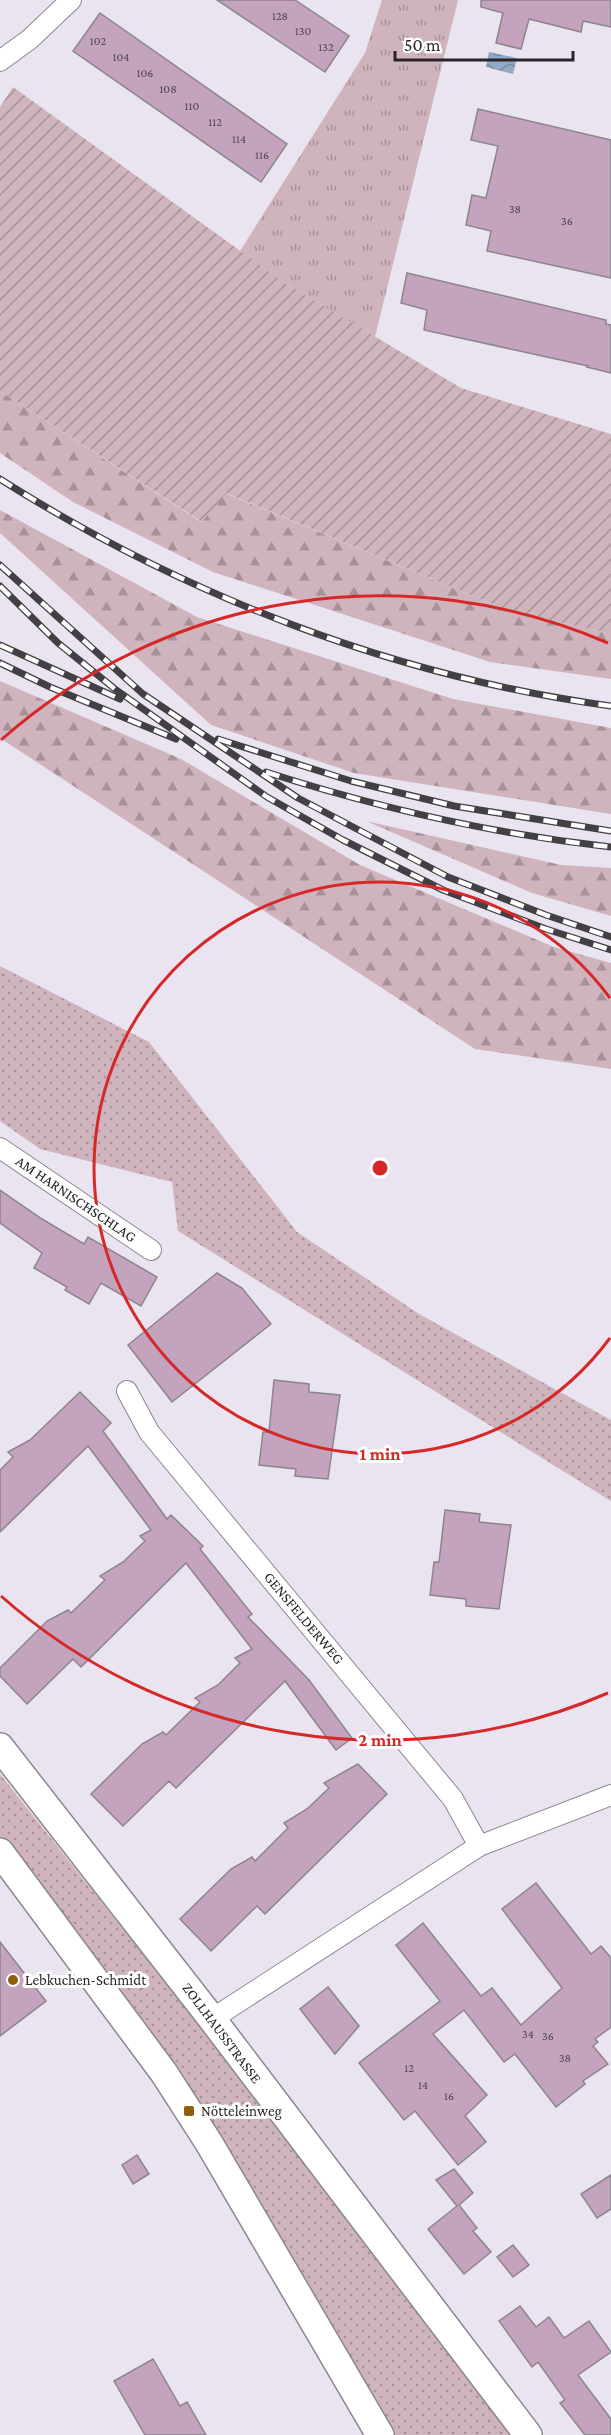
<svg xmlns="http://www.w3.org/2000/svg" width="611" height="2435" viewBox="0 0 611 2435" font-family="'Crimson Pro',serif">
<defs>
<pattern id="grass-dots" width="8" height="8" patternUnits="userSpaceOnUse" patternTransform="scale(1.5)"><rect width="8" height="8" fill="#cfb4bd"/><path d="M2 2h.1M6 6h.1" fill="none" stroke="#a8929a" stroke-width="1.8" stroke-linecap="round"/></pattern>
<pattern id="forest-firs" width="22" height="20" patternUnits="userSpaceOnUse" patternTransform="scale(1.5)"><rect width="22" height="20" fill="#cfb4bd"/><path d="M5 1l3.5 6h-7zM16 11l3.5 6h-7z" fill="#a8929a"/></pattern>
<pattern id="park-tufts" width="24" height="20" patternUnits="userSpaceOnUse" patternTransform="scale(1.5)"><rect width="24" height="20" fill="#cfb4bd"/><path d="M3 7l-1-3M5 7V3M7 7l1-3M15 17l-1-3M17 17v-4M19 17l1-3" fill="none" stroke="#a8929a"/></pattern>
<pattern id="garden-furrows" width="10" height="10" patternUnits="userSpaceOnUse" patternTransform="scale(1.5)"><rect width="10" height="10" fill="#cfb4bd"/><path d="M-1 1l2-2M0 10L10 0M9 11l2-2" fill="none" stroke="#a8929a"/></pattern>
<pattern id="water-waves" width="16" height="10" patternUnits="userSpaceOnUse" patternTransform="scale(1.5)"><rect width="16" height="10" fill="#92a9c8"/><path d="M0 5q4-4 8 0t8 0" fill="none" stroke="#7789a2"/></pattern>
</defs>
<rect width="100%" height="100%" fill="#e9e4ef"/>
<g fill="url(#grass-dots)">
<polygon points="0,966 149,1042 297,1232 419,1314 611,1420 611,1501 178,1231 172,1182 40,1149 0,1121"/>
<polygon points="0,1774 126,1933 208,2030 515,2435 382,2435 0,1841"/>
</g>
<g fill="url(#forest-firs)">
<polygon points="0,391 201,522 225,493 504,609 611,634 611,679 490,662 213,572 73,502 0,453"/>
<polygon points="0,510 197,617 453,699 611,728 611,814 354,773 211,725 0,533"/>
<polygon points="0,681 181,759 360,865 554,947 611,963 611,1069 475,1049 0,738"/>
<polygon points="366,821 561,865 611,868 611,916 532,893"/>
</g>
<polygon fill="url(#park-tufts)" points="382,0 458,0 375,337 282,281 240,251 365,53"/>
<polygon fill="url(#garden-furrows)" points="13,87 282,281 461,388 611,434 611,634 504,609 226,493 202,522 0,391 0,107"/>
<polygon fill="url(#water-waves)" points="489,52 517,58 513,74 486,67"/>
<g fill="#c3a3be" stroke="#8e848c" stroke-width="1.5">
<polygon points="217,0 295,0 349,36 325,72"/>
<polygon points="481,0 611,0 611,27 583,21 581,32 529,19 521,49 496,43 503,13 481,7"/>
<polygon points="100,13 287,144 261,182 73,51"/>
<polygon points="478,109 611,140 611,278 487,251 491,231 466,225 472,195 486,198 498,146 471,140"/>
<polygon points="407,273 606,320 606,324 611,325 611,373 587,367 588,366 424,330 427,310 401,303"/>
<polygon points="0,1190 42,1219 84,1244 88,1237 157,1277 141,1306 101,1283 89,1304 65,1290 67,1287 34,1268 42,1253 0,1223"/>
<polygon points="217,1273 242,1288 271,1324 172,1402 128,1345"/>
<polygon points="274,1380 309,1384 309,1392 340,1395 328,1479 295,1476 296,1469 259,1465 263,1432 269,1432"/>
<polygon points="80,1392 111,1423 103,1431 167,1519 171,1515 203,1546 200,1549 252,1614 248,1617 309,1680 352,1738 336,1750 285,1681 176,1788 169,1781 123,1826 91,1794 142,1744 163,1732 166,1735 200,1702 195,1698 218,1685 240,1663 235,1658 252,1649 186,1563 81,1667 73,1659 27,1704 0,1676 0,1668 47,1621 68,1610 71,1613 105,1580 100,1576 123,1562 145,1541 140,1536 151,1530 88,1446 0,1532 0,1470 13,1457 8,1452 30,1440"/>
<polygon points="445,1510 480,1514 479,1522 511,1525 499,1609 466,1606 466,1599 430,1595 434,1562 439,1562"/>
<polygon points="358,1764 387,1794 265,1914 257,1906 211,1951 180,1919 231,1869 252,1857 255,1861 288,1828 284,1823 307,1809 329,1788 324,1783"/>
<polygon points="536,1883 591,1954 601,1946 611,1958 611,2027 595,2039 598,2042 593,2046 608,2064 583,2081 585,2084 556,2107 515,2054 504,2062 464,2010 433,2034 487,2095 465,2116 486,2142 458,2165 415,2111 404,2120 359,2063 440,2001 396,1945 423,1923 481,1996 492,1988 521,2025 562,1988 502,1909"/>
<polygon points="0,1942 46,2001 0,2036"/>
<polygon points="328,1987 359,2026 335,2054 300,2009"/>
<polygon points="137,2155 149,2174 133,2184 122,2165"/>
<polygon points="454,2169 473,2193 459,2205 477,2228 473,2231 491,2252 464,2274 428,2229 457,2206 436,2180"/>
<polygon points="611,2175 611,2209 597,2218 581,2194"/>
<polygon points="513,2245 529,2265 513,2277 497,2257"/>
<polygon points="520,2306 536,2327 549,2317 564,2338 589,2321 611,2352 578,2375 611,2419 611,2435 585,2435 560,2403 565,2400 538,2362 532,2367 499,2321"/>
<polygon points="153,2359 180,2406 187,2402 206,2435 145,2435 114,2381"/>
</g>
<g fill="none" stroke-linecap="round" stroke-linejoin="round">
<g stroke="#8b8691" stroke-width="22">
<g id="minor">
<polyline points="0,61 30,39 71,0"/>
<polyline points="0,1148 151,1250"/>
<polyline points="127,1391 149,1432 453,1799 479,1846"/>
<polyline points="212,2019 479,1846 611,1795"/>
</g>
</g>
<g stroke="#8b8691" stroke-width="30">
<g id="secondary">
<polyline points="0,1747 212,2019 528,2435"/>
<polyline points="0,1852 164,2073 209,2143 380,2435"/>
</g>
</g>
<use href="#minor" stroke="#fff" stroke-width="20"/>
<use href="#secondary" stroke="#fff" stroke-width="27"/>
<g stroke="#434045" stroke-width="7">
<g id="rail">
<path d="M0,479C183,595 395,677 611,706"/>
<polyline points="0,565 143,694 298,798 448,877 546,915 611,937"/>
<polyline points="0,586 58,643 115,689 267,797 343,840 443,890 546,929 611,950"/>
<polyline points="0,645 120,699"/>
<polyline points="0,663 50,687 176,739"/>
<polyline points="218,739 351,781 454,806 611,831"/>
<path d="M266,772C378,808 494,834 611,847"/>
</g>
</g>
<use href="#rail" stroke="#fff" stroke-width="4.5" stroke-dasharray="14" stroke-linecap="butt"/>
</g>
<g fill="none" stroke="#d62828" stroke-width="3">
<path d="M610 1338A286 286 0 1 1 610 998"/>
<path d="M608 1693A572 572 0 0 1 1 1596M1 740A572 572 0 0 1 608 643"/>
</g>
<g fill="#915e0e" stroke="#fff" stroke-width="2">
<circle cx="13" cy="1980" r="6"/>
<rect x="183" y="2105" width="12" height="12" rx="3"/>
</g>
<g text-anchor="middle" stroke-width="6" stroke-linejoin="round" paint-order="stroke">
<g font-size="12" fill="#4e444e">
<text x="280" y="20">128</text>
<text x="303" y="35">130</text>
<text x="98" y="45">102</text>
<text x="326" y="51">132</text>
<text x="121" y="61">104</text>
<text x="145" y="77">106</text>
<text x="168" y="93">108</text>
<text x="192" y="110">110</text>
<text x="215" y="126">112</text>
<text x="239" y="143">114</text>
<text x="262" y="159">116</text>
<text x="515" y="213">38</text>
<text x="567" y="225">36</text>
<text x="528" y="2038">34</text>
<text x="548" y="2040">36</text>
<text x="565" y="2062">38</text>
<text x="409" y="2072">12</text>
<text x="423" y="2089">14</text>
<text x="449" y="2100">16</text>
</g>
<g font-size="15" fill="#272529" stroke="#fff">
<text transform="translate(76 1199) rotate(34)" y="5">AM HARNISCHSCHLAG</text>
<text transform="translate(304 1618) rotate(50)" y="5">GENSFELDERWEG</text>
<text transform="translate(222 2033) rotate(53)" y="5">ZOLLHAUSSTRASSE</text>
</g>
<g font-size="15" fill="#272529" stroke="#fff" text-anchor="start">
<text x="25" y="1985">Lebkuchen-Schmidt</text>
<text x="201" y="2116">Nötteleinweg</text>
</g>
</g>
<circle cx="380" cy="1168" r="9" fill="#d62828" stroke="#fff" stroke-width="3"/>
<g font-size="18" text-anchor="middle" font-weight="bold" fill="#d62828" stroke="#fff" stroke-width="6" stroke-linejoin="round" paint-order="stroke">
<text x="380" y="1460">1 min</text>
<text x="380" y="1746">2 min</text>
</g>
<path d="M395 51v9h178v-9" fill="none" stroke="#272529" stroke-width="3"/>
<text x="404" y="51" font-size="18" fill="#272529" stroke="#ffffff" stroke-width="4.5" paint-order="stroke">50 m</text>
</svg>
